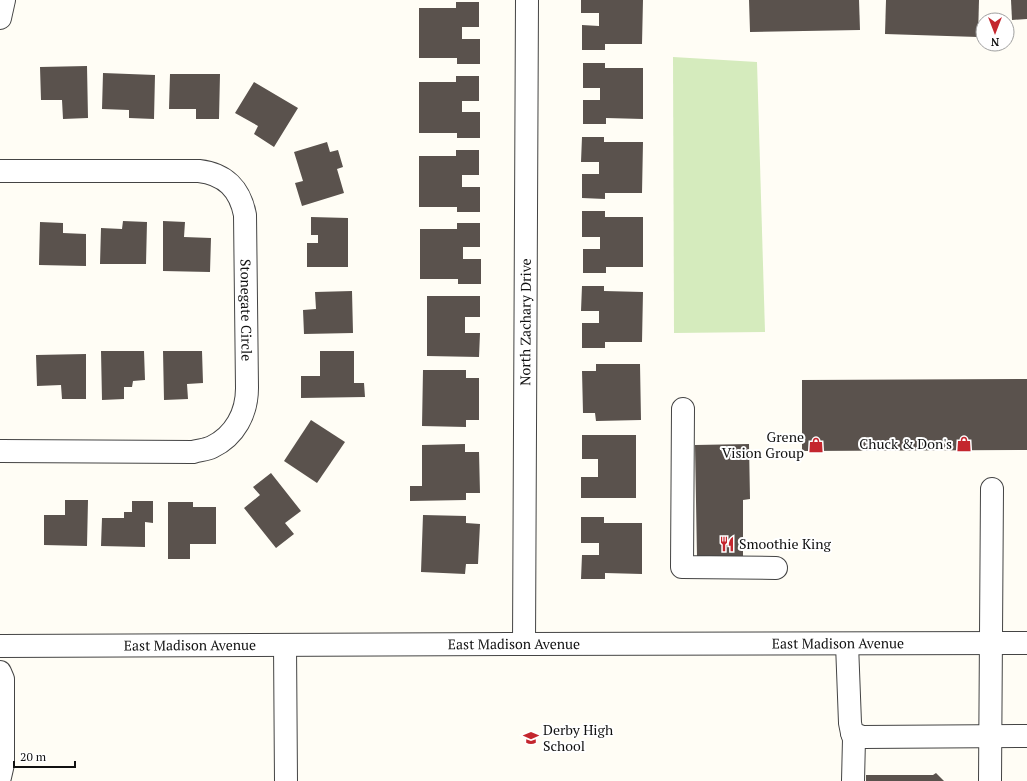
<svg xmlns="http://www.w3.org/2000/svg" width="1027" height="781" viewBox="0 0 1027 781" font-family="'PT Serif',serif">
<rect width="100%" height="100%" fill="#fffdf5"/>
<polygon fill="#d5ebbd" points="673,57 757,62 765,332 674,333"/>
<g fill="#5a524d">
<polygon points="581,0 643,0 642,44 605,44 605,50 582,50 582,25 599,26 599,13 581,13"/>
<polygon points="749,0 859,0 860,30 750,32"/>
<polygon points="886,0 979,0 978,37 885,34"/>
<polygon points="1011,0 1027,0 1027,19 1012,20"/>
<polygon points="456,2 479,2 479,27 462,27 462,39 480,39 480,64 457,64 457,58 419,58 419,8 456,8"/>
<polygon points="583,63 605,63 605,68 643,68 643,119 606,118 606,124 583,124 583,100 600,100 600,88 583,88"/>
<polygon points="87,66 88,118 63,119 62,100 41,100 40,67"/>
<polygon points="103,73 155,75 154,119 129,118 129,110 102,109"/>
<polygon points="170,74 220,74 219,119 196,119 196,109 169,109"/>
<polygon points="456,76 479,76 479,101 462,101 462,112 480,112 480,138 457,138 457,133 419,133 419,82 456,82"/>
<polygon points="254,82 298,108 274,147 254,134 258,126 235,113"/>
<polygon points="582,137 604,137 604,142 643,142 642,193 605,193 605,199 582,198 582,174 599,174 599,162 581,162"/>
<polygon points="327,142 330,152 338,150 343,167 337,169 344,193 302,206 295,183 303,181 294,152"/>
<polygon points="456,150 479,150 479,175 462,175 462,187 480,187 480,212 457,212 457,207 419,207 419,156 456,156"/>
<polygon points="582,211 605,211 605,217 643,217 643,267 606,267 606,273 583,273 583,249 600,249 600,237 582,237"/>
<polygon points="311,217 348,218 348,267 307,267 307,243 318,243 318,235 311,235"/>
<polygon points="123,221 147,222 146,264 100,264 101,228 122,229"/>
<polygon points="163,221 185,222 184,237 211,238 210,272 163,271"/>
<polygon points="40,222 63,223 63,233 86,234 86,266 39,265"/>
<polygon points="457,223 480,223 480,247 463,247 463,259 481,259 481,284 458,284 458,279 420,279 420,229 457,229"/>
<polygon points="582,286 604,286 604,291 643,292 642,342 605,342 605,348 582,348 582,323 599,323 599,311 581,311"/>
<polygon points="352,291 353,333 304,334 303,310 316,309 315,292"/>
<polygon points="427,296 480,296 480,317 465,317 465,333 480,333 479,357 427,356"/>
<polygon points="101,351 144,351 145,380 133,381 132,387 124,387 124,399 102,400"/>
<polygon points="163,351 202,351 203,383 187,384 188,399 164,400"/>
<polygon points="320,351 354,351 354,383 364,383 365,397 301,398 301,376 320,376"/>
<polygon points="86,354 86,399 62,399 61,385 37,386 36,355"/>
<polygon points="596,364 640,364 641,420 596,421 595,413 583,413 582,371 596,371"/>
<polygon points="423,370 466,370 466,378 479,378 479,420 466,420 466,427 422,426"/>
<polygon points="1027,379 1027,450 802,451 802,380"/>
<polygon points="311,420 345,442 317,483 284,461"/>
<polygon points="582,435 636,435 636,498 581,498 581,477 598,477 598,459 582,459"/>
<polygon points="465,444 465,452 479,452 480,493 466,493 466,500 410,501 410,486 422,486 422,445"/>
<polygon points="749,444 750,499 743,500 743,556 697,557 695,445"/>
<polygon points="271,473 301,511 285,523 294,534 276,548 244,508 260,495 253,487"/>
<polygon points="65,500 88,500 87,546 44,545 44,515 65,515"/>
<polygon points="132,501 153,501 153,523 145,522 145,547 101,546 102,518 124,518 124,512 132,512"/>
<polygon points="168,502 193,502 193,507 216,507 216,544 190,544 190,559 168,559"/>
<polygon points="423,515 466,516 466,523 480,524 478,564 466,564 465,574 421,572"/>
<polygon points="581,517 604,517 604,523 642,523 642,574 605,573 605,579 581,579 582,555 599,555 599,543 581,543"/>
<polygon points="936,773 944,781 866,781 866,775 933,775"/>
</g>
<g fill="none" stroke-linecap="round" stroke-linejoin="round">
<g stroke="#444" stroke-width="24">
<g id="minor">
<polyline points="0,18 4,0"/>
<path id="s1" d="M0,171H199C225,174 240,189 245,215L247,388C247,413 235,436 212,447C206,450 199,450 193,452L0,451"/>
<polyline points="683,409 682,567 776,568"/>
<path id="s2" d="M524,644L527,0"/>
<polyline points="847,644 850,723 852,733 862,737 1027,736"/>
<polyline points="285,645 286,781"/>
<path id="s3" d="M0,646L524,644L1027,643"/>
<polyline points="0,672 3,679 3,764 0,777"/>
<polyline points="852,733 854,739 853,781"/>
<polyline points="990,781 992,489"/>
</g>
</g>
<use href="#minor" stroke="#fff" stroke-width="22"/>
</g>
<defs>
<g id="shop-bare" transform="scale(1.2)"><path d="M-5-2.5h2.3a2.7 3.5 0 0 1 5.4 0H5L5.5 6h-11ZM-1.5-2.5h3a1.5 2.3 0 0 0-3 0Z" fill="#c4262e" stroke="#fff" stroke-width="2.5" paint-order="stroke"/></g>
<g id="restaurant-bare" transform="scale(1.2)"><path d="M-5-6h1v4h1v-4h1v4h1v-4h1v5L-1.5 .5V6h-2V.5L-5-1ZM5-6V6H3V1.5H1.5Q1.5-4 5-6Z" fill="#c4262e" stroke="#fff" stroke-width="2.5" paint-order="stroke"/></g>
<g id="school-bare" transform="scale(1.2)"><path d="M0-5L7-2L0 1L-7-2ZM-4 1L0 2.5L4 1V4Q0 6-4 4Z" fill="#c4262e" stroke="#fff" stroke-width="2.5" paint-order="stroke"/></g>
</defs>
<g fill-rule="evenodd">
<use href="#shop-bare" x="964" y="444"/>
<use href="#shop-bare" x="816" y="445"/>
<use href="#restaurant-bare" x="727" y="544"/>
<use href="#school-bare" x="531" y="738"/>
</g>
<g text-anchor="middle" stroke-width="4" stroke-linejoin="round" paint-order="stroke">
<g font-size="14" fill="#111" stroke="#fff">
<text dy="5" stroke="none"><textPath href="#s1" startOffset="363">Stonegate Circle</textPath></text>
<text dy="5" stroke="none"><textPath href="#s2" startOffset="322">North Zachary Drive</textPath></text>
<text dy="5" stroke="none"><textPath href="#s3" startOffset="514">East Madison Avenue</textPath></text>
<text dy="5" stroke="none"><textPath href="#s3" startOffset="838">East Madison Avenue</textPath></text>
<text dy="5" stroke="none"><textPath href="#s3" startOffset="190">East Madison Avenue</textPath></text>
</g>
<g font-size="14" fill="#111" stroke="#fff" text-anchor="end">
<text x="804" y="442">Grene<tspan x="804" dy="16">Vision Group</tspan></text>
<text x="952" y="449">Chuck &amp; Don's</text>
<text x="739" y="549" text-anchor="start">Smoothie King</text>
<text x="543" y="735" text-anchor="start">Derby High<tspan x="543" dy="16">School</tspan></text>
</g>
</g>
<g transform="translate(995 32) rotate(180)"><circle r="19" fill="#ffffff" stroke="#a0a0a0"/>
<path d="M0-3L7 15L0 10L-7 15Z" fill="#c4262e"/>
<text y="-6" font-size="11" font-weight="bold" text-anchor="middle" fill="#111111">N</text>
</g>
<path d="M14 761v6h61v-6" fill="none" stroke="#111111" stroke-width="2"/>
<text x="20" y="761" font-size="12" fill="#111111" stroke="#ffffff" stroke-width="3" paint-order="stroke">20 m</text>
</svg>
